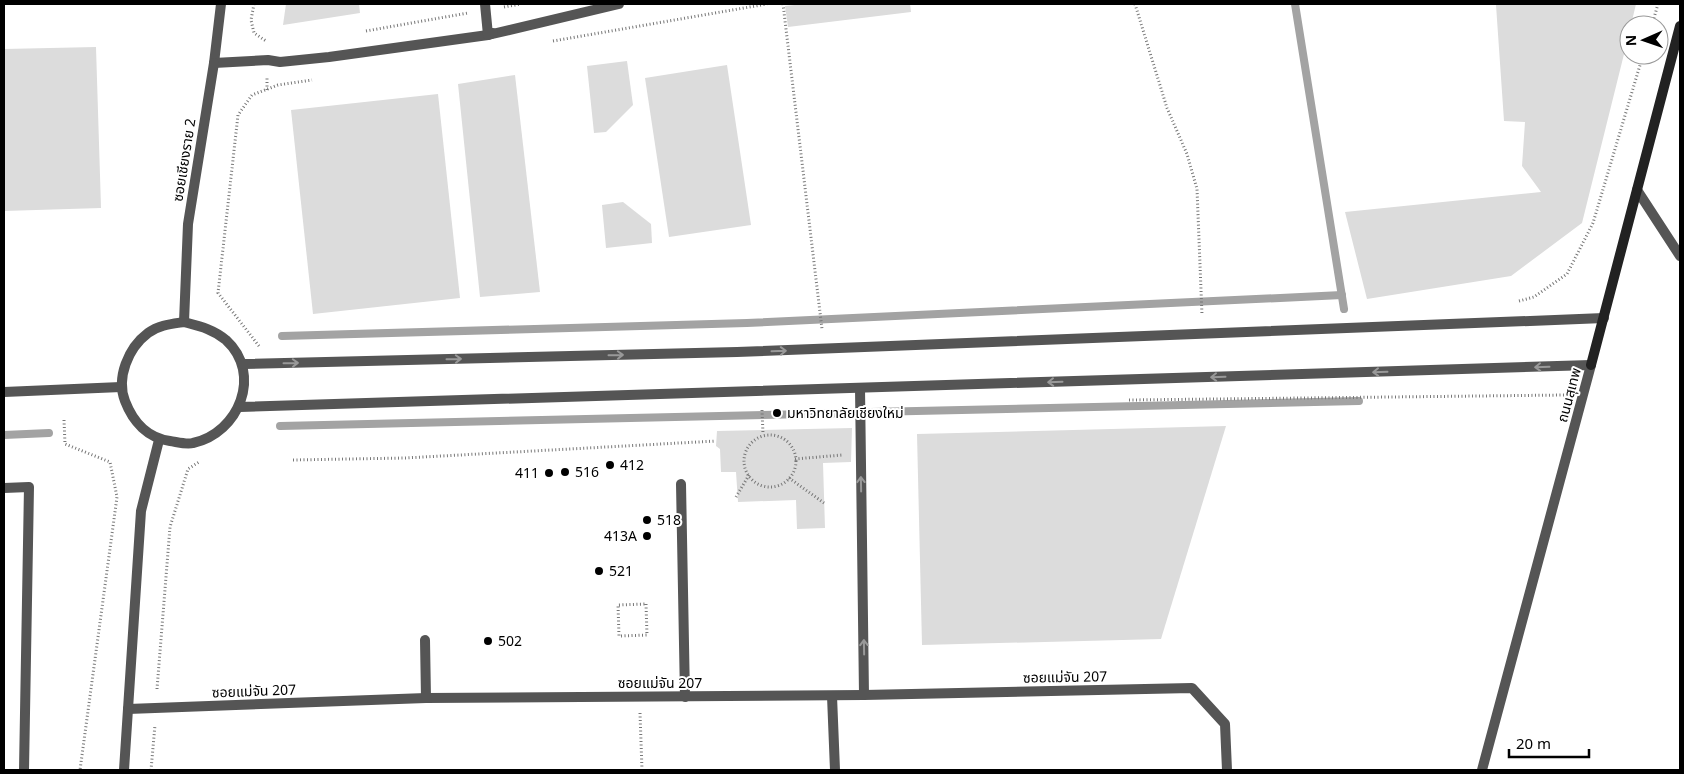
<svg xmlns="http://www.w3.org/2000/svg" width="1684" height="774" viewBox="0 0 1684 774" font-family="'Noto Sans','Noto Sans Thai',sans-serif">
<rect width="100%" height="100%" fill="#fff"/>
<g fill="#dcdcdc">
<polygon points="286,4 359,4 360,13 283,25"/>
<polygon points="804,4 910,4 911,12 788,27 785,6"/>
<polygon points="1636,4 1631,25 1629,25 1629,34 1582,223 1511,276 1367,299 1345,212 1541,192 1522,166 1525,122 1504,121 1496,5"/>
<polygon points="96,47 101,208 4,211 4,49"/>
<polygon points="627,61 633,105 606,132 594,133 587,66"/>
<polygon points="727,65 751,225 669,237 645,78"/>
<polygon points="515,75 540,292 480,297 458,84"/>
<polygon points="438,94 460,298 313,314 291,110"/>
<polygon points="623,202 651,224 652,243 606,248 602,205"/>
<polygon points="1226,426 1161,639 922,645 917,434"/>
<polygon points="852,428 851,462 823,463 825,528 797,529 796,500 738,502 736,472 721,472 720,449 716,446 717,431"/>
</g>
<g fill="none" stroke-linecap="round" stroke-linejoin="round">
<g stroke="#a3a3a3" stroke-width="8">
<polyline points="1295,4 1344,309"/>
<polyline points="282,336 747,323 1342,295"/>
<polyline points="871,412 1359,401"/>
<polyline points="280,426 854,413"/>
<polyline points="4,435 49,433"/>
</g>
<g stroke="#777" stroke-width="3" stroke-dasharray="1 2.5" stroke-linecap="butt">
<polyline points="254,4 251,20 254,33 266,41"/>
<polyline points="783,4 822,329"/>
<polyline points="1135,4 1167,108 1187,154 1197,189 1202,315"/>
<polyline points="504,7 521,4"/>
<polyline points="1652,25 1658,4"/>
<polyline points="366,31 468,13"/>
<polyline points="553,41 767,4"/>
<polyline points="267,90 267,78"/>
<polyline points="1519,301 1534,297 1567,274 1593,223 1643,55"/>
<polyline points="259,346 218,293 238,115 252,95 278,85 312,80"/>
<polyline points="1129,400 1565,395"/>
<polyline points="762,410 763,434"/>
<polyline points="64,420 65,444 110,462 117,497 80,770"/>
<circle cx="770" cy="461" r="26"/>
<polyline points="795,459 842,455"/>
<polyline points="293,460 405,458 716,441"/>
<polyline points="789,478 824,503"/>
<polyline points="736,497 749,475"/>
<polygon points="646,604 647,635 619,636 618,605"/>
<polyline points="157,689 170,527 188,469 199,462"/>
<polyline points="640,713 642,770"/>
<polyline points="151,770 155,725"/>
</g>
<g stroke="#555" stroke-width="10">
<polyline points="221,4 214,63 268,60 280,62 329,57 488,35 619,4"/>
<polyline points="485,4 488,35 493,33"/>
<polyline points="860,388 864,695"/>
<polyline points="681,484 685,697"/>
<polyline points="4,488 29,487 24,770"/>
<polyline points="425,640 426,698"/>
<polyline points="832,696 835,770"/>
<polyline points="128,709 426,698 864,695 1192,688 1225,724 1227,770"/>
</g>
<g stroke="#555" stroke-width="10">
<polyline points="1637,190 1680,256"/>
<path d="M184,322C199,326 213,329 226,340C263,374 239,433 193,443C187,445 177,442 170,441C148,438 133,422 125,401C116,378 128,348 148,333C159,325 171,324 184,322Z"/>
<polyline points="184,322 188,224 214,63"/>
<polyline points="243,364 737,352 1604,318"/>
<polyline points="4,392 121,387"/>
<polyline points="240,407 1591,365 1482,770"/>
<polyline points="124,770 141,511 159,440"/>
</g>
<polyline stroke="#222" stroke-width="10" points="1591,365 1680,26"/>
</g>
<defs><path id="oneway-shaft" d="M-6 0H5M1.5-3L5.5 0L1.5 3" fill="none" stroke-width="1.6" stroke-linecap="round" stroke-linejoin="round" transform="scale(1.25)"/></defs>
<g stroke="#999">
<use href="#oneway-shaft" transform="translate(779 351) rotate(-2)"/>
<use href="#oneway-shaft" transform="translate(616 355) rotate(-1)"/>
<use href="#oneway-shaft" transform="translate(454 359) rotate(-1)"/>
<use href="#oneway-shaft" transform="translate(291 363) rotate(-1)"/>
<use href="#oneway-shaft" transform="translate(1542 367) rotate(178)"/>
<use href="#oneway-shaft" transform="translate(1380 372) rotate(178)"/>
<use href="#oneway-shaft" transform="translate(1218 377) rotate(178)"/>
<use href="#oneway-shaft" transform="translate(1055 382) rotate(178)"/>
<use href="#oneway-shaft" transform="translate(861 484) rotate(-91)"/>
<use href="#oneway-shaft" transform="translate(864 647) rotate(-91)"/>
</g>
<g fill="#000" stroke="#fff" stroke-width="2">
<circle cx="777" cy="413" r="5"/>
<circle cx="610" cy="465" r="5"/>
<circle cx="565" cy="472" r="5"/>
<circle cx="549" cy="473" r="5"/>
<circle cx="647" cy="520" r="5"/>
<circle cx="647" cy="536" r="5"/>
<circle cx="599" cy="571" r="5"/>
<circle cx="488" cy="641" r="5"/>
</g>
<g text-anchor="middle" stroke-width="4" stroke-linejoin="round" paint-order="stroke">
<g font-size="14" fill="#000" stroke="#fff">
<text transform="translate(184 160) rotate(-81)" y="5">ซอยเชียงราย 2</text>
<text transform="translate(1569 395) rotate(-75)" y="5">ถนนสุเทพ</text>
<text transform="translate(1065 677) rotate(-1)" y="5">ซอยแม่จัน 207</text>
<text x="660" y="688">ซอยแม่จัน 207</text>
<text transform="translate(254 691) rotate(-2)" y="5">ซอยแม่จัน 207</text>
</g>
<g font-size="14" fill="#000" stroke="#fff" text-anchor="start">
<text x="787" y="418">มหาวิทยาลัยเชียงใหม่</text>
<text x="620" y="470">412</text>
<text x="575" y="477">516</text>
<text x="539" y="478" text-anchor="end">411</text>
<text x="657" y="525">518</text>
<text x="637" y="541" text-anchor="end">413A</text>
<text x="609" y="576">521</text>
<text x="498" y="646">502</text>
</g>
</g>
<rect width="1684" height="774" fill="none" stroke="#000000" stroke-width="10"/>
<g transform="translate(1644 40) rotate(268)"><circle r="24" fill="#ffffff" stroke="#999999"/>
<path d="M0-4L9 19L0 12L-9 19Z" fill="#000000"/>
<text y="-8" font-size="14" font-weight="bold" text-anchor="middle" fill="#000000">N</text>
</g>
<path d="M1509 749v8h80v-8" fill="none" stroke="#000000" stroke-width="2.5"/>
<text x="1516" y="749" font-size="15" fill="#000000" stroke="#ffffff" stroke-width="4" paint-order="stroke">20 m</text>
</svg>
